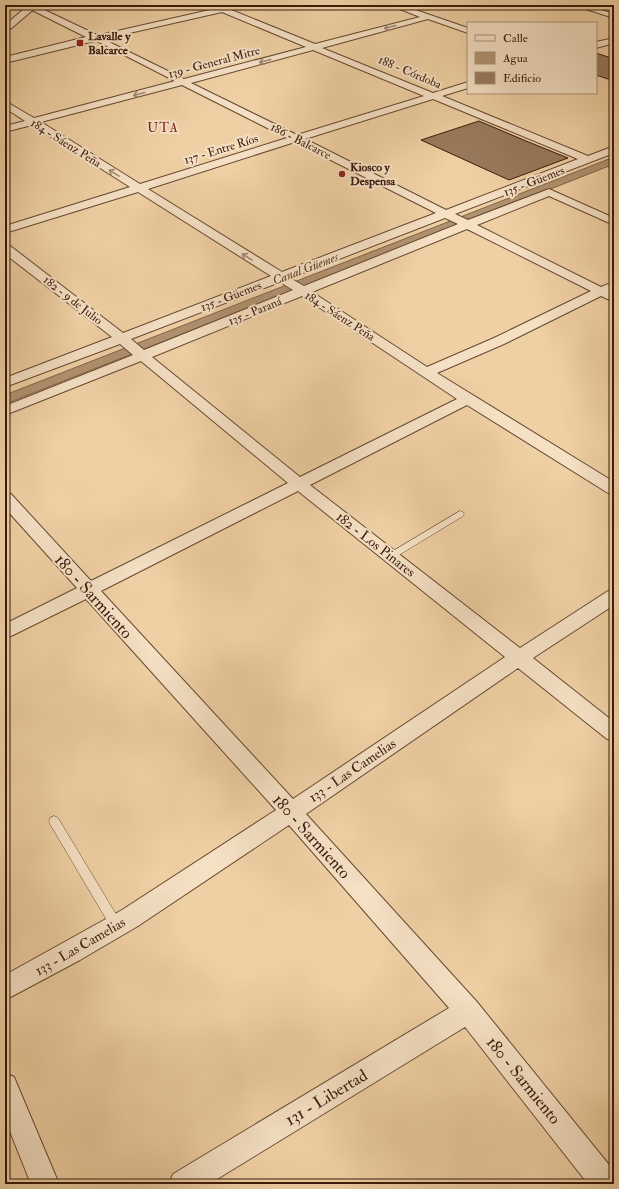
<svg xmlns="http://www.w3.org/2000/svg" width="619" height="1189" viewBox="0 0 619 1189" font-family="'IM FELL Double Pica',serif">
<rect width="100%" height="100%" fill="#efd0a4"/>
<filter id="stains"><feTurbulence type="fractalNoise" baseFrequency=".005" numOctaves="4"/><feColorMatrix values="0 0 0 0 .2 0 0 0 0 .09 0 0 0 0 .02 0 0 0 .5 -.17"/></filter>
<radialGradient id="worn" r=".72"><stop offset=".6" stop-color="#630" stop-opacity="0"/><stop offset="1" stop-color="#630" stop-opacity=".3"/></radialGradient>
<polygon fill="#b19270" stroke="#816248" points="614,157 614,164 5,404 5,395"/>
<g fill="#98795b" stroke="#391a0b">
<polygon points="596,53 614,59 614,81 596,75"/>
<polygon points="479,121 526,141 568,158 509,180 421,140"/>
</g>
<g fill="none" stroke-linecap="round" stroke-linejoin="round">
<g stroke="#664831" stroke-width="1">
<g id="service">
<polygon points="460,511 463,512 464,514 463,516 394,558 388,558 387,556 388,554"/>
<polygon points="54,816 58,818 120,921 122,925 120,929 116,931 112,929 50,824 49,821 50,818"/>
</g>
</g>
<g stroke="#664831" stroke-width="2">
<g id="minor">
<polygon points="5,5 44,5 34,9 8,31 5,31 5,25 24,9 5,8"/>
<path d="M207,5H218L228,7L229,9L315,44L420,17L390,5H401L468,28V33L428,19L322,48L433,93L468,82V88L442,96L588,156L614,146V153L455,214L468,220L549,189L614,218V225L549,196L477,225L601,287L608,284L612,285L614,288L611,291L614,293V302L601,296L504,344L437,373L614,482V494L608,493L467,405L310,485L520,648L608,591L614,590V605L533,658L614,722V741L607,739L518,668L306,814L477,1002L614,1171V1184H588L465,1027L209,1184H169L173,1174L449,1008L289,825L138,926L80,960L5,1000V975L122,910L276,810L86,599L5,639V624L77,588L5,508V493L11,494L91,581L288,483L141,361L5,415V406L133,355L120,344L5,387V378L112,337L5,254V244L9,245L123,333L271,276L138,192L5,233V226L130,187L32,125L5,132V126L25,121L5,108V101L34,118L175,81L91,38L95,36L214,9ZM222,12L306,47L184,79L103,39ZM313,50L424,96L297,135L191,83ZM182,85L287,138L140,184L41,122ZM433,99L578,159L446,210L305,139ZM295,142L436,213L282,272L148,189ZM445,218L458,224L304,286L290,278ZM467,229L591,291L494,338L427,367L312,292ZM280,282L293,290L144,350L131,339ZM302,296L457,399L300,477L152,357ZM298,491L505,657L293,799L101,591Z"/>
<polygon points="573,5 585,5 614,14 614,18"/>
<polygon points="614,38 614,43 596,48 596,42"/>
<polygon points="5,1073 14,1077 59,1184 31,1184 5,1119"/>
</g>
</g>
<g stroke="#664831" stroke-width="2">
<polygon id="tertiary" points="22,5 34,5 99,36 100,38 99,40 5,63 5,57 86,37"/>
</g>
<use href="#service" fill="#f5e0c4" fill-rule="evenodd"/>
<use href="#minor" fill="#f5e0c4" fill-rule="evenodd"/>
<use href="#tertiary" fill="#f5e0c4" fill-rule="evenodd"/>
</g>
<defs><path id="oneway-shaft" d="M-6 0H5M1.5-3L5.5 0L1.5 3" fill="none" stroke-width="1.6" stroke-linecap="round" stroke-linejoin="round"/></defs>
<g stroke="#a08771">
<use href="#oneway-shaft" transform="translate(390 27) rotate(165)"/>
<use href="#oneway-shaft" transform="translate(265 61) rotate(165)"/>
<use href="#oneway-shaft" transform="translate(139 94) rotate(165)"/>
<use href="#oneway-shaft" transform="translate(114 173) rotate(-148)"/>
<use href="#oneway-shaft" transform="translate(247 257) rotate(-148)"/>
</g>
<g fill="#8f2418" stroke="#f5e0c4" stroke-width="1.5">
<rect x="76" y="39" width="8" height="8" rx="2"/>
<circle cx="342" cy="174" r="4"/>
</g>
<g text-anchor="middle" stroke-width="4" stroke-linejoin="round" paint-order="stroke">
<g font-size="12" font-weight="bold" fill="#391a0b" stroke="#f5e0c4" text-anchor="start">
<text x="88" y="40">Lavalle y<tspan x="88" dy="14">Balcarce</tspan></text>
<text x="350" y="171">Kiosco y<tspan x="350" dy="14">Despensa</tspan></text>
</g>
<g font-size="12" fill="#391a0b" stroke="#f5e0c4">
<text transform="translate(214 62) rotate(-15)" y="4">139 - General Mitre</text>
<text transform="translate(410 72) rotate(23)" y="4">188 - Córdoba</text>
<text transform="translate(301 141) rotate(27)" y="4">186 - Balcarce</text>
<text transform="translate(66 143) rotate(32)" y="4">184 - Sáenz Peña</text>
<text transform="translate(221 149) rotate(-17)" y="4">137 - Entre Ríos</text>
<text transform="translate(534 181) rotate(-21)" y="4">135 - Güemes</text>
<text transform="translate(231 296) rotate(-21)" y="4">135 - Güemes</text>
<text transform="translate(73 300) rotate(38)" y="4">182 - 9 de Julio</text>
<text transform="translate(255 311) rotate(-22)" y="4">135 - Paraná</text>
<text transform="translate(340 316) rotate(33)" y="4">184 - Sáenz Peña</text>
</g>
<g font-size="13" letter-spacing="1" fill="#7a1f14" stroke="#f5e0c4">
<text x="163" y="132">UTA</text>
</g>
<g font-size="13" font-style="italic" fill="#63442e" stroke="#f5e0c4">
<text transform="translate(305 268) rotate(-21)" y="5">Canal Güemes</text>
</g>
<g font-size="14" fill="#391a0b" stroke="#f5e0c4">
<text transform="translate(376 544) rotate(38)" y="5">182 - Los Pinares</text>
<text transform="translate(352 770) rotate(-34)" y="5">133 - Las Camelias</text>
<text transform="translate(80 946) rotate(-30)" y="5">133 - Las Camelias</text>
</g>
<g font-size="17" fill="#391a0b" stroke="#f5e0c4">
<text transform="translate(94 596) rotate(48)" y="6">180 - Sarmiento</text>
<text transform="translate(312 836) rotate(48)" y="6">180 - Sarmiento</text>
<text transform="translate(524 1080) rotate(51)" y="6">180 - Sarmiento</text>
<text transform="translate(326 1097) rotate(-31)" y="6">131 - Libertad</text>
</g>
</g>
<rect width="619" height="1189" fill="none" stroke="#efd0a4" stroke-width="20"/>
<rect x="6" y="6" width="607" height="1177" fill="none" stroke="#391a0b" stroke-width="2"/>
<rect x="10" y="10" width="599" height="1169" fill="none" stroke="#391a0b"/>
<rect x="467" y="22" width="130" height="72" fill="#f5e0c4" stroke="#aa917a"/>
<rect x="475" y="35" width="20" height="6" fill="#f5e0c4" stroke="#aa917a"/>
<text x="503" y="42" font-size="12" fill="#391a0b">Calle</text>
<rect x="475" y="52" width="20" height="12" fill="#b19270" stroke="#aa917a"/>
<text x="503" y="62" font-size="12" fill="#391a0b">Agua</text>
<rect x="475" y="72" width="20" height="12" fill="#98795b" stroke="#aa917a"/>
<text x="503" y="82" font-size="12" fill="#391a0b">Edificio</text>
<rect width="100%" height="100%" filter="url(#stains)"/>
<rect width="100%" height="100%" fill="url(#worn)"/>
</svg>
